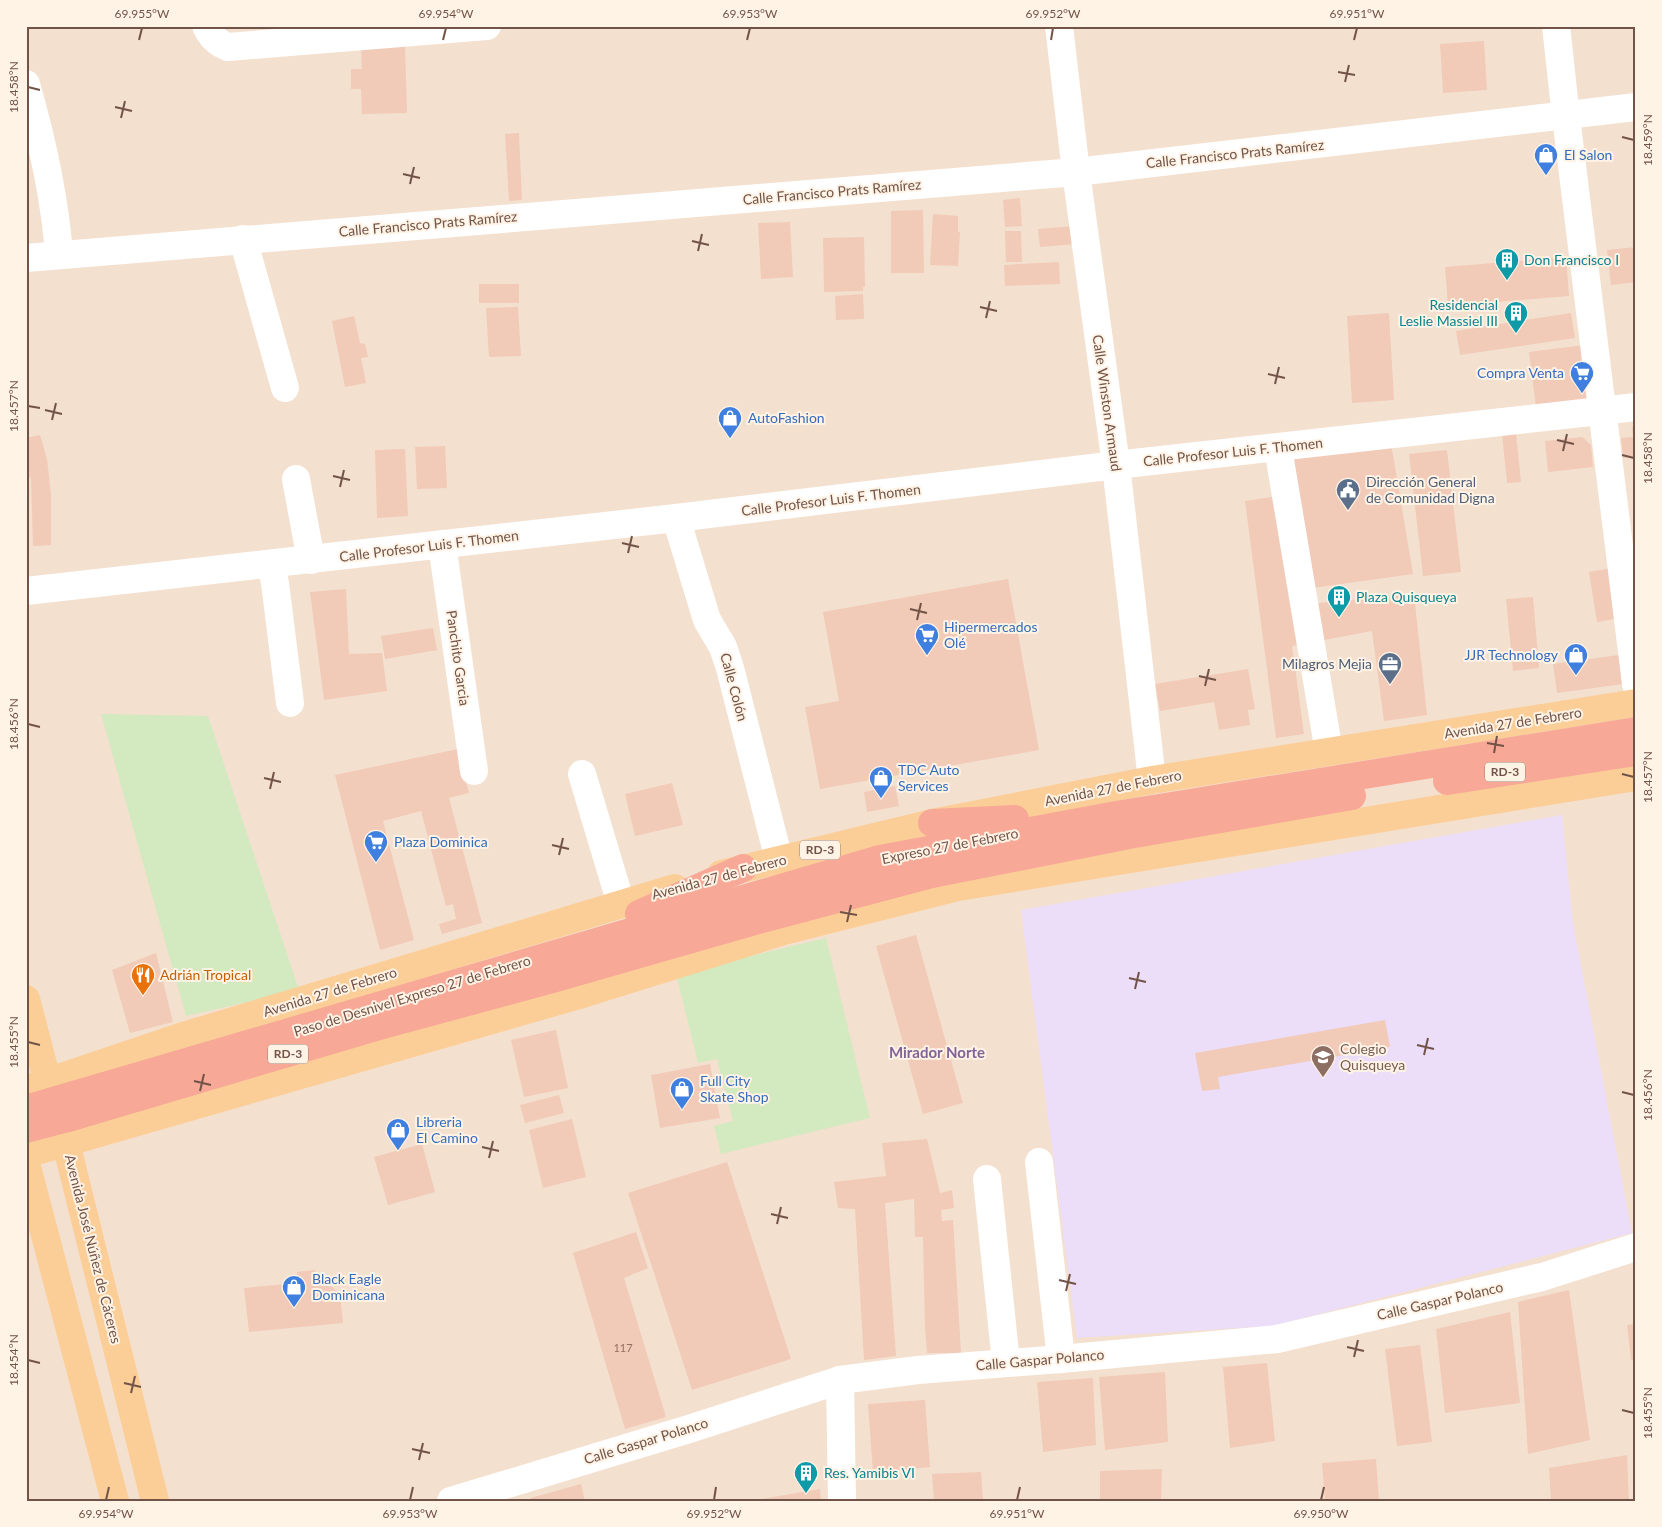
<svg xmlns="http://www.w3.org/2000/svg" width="1662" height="1527" viewBox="0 0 1662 1527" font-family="Lato,sans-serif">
<rect width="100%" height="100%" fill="#fcefe0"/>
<rect fill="#f4e0cf" x="26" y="26" width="1610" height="1475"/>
<polygon fill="#ecddf8" points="1562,815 1573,923 1632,1233 1273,1326 1077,1338 1021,910"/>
<g fill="#d3e9bf">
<polygon points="101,714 208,716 299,990 186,1016"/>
<polygon points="826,938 870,1118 721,1154 714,1126 733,1121 717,1059 698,1063 676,974"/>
</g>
<g fill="#f1cab8">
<polygon points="1484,41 1487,90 1443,93 1440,44"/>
<polygon points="405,46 407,113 362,114 361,89 351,89 351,69 362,69 361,48"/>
<polygon points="519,133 522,200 509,201 505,134"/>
<polygon points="1020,198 1022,226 1005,227 1003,200"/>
<polygon points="923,210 924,273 891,273 891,211"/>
<polygon points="933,214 958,216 958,232 960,232 958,266 930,265"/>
<polygon points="790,222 793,277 761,279 758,223"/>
<polygon points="1075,226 1076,244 1040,247 1038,229"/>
<polygon points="1005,231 1021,231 1022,262 1006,262"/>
<polygon points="864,237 865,287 863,287 863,291 824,292 823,238"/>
<polygon points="1636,247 1636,282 1611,285 1607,250"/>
<polygon points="1566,257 1569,296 1448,306 1445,267"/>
<polygon points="1059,262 1060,284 1005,286 1004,265"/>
<rect x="479" y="284" width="40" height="19"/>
<polygon points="863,294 864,319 836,320 835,296"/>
<polygon points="518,307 521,356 489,357 486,308"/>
<polygon points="1389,313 1394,400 1352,403 1347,316"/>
<polygon points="1571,313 1575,338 1460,355 1456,331"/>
<polygon points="354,316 360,343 365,344 368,357 361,358 366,383 345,387 332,321"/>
<polygon points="1585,345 1591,393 1584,401 1536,407 1529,352"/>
<polygon points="1632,427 1636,427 1636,457 1623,458 1621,438 1633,437"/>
<polygon points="1516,433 1521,482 1507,483 1502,434"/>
<polygon points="40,435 47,459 51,495 51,545 33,546 31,477 26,479 26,438"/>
<polygon points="1582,437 1591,445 1593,467 1548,472 1545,441"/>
<polygon points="1391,443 1413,574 1305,589 1285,452"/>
<polygon points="445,446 447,488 417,489 415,447"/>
<polygon points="405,449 408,516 377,518 375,450"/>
<polygon points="1447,450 1461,572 1423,576 1409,454"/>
<polygon points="1279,496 1298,605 1414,594 1427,715 1384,721 1372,631 1292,646 1304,734 1276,738 1245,501"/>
<polygon points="1612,568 1620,618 1597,622 1589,572"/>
<polygon points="1008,579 1039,750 820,789 805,707 839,701 823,612"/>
<polygon points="346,589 349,654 382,653 387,691 324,700 310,592"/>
<polygon points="1533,597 1539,668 1513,671 1506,599"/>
<polygon points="433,628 437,650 385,659 381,636"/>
<polygon points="1619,655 1623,684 1557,693 1553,664"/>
<polygon points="1248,669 1255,709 1248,710 1250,725 1219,730 1214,702 1160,711 1155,684"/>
<polygon points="458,749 469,793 449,798 482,923 442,934 439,924 456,919 453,904 446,906 421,811 383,821 414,940 380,950 335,775"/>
<polygon points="672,783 683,825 635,836 625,794"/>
<polygon points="895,786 899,806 867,812 864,792"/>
<polygon points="916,935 963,1103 923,1114 876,946"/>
<polygon points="156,953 173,1022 130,1033 112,970"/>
<polygon points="1385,1020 1390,1047 1218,1077 1220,1089 1202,1091 1195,1053"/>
<polygon points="556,1030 568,1088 524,1097 511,1040"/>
<polygon points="710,1064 720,1118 660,1128 651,1075"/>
<polygon points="559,1095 564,1113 525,1123 520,1105"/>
<polygon points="572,1119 586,1177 543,1188 529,1130"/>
<polygon points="927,1139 940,1193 952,1190 954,1208 941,1210 942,1221 953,1220 961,1353 927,1353 925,1327 923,1237 915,1237 914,1199 885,1203 896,1356 864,1360 855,1209 838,1208 834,1182 886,1176 882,1143"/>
<polygon points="422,1144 435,1192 388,1205 374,1157"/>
<polygon points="727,1162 791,1359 692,1390 628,1193"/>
<polygon points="636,1232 648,1268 624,1278 666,1417 625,1429 573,1253"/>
<polygon points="315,1270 316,1282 325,1281 340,1294 343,1323 249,1332 244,1288 298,1283 297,1272"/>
<polygon points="1569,1290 1590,1440 1528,1454 1518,1302"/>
<polygon points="1510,1312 1520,1403 1445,1413 1436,1329"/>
<polygon points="1636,1324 1636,1359 1631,1360 1627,1325"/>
<polygon points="1420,1345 1432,1442 1397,1446 1385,1349"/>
<polygon points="1267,1363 1275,1441 1230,1448 1223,1367"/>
<polygon points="1165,1372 1168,1442 1105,1450 1099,1377"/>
<polygon points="1093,1378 1096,1445 1043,1452 1037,1382"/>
<polygon points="925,1400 930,1467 873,1473 868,1404"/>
<polygon points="1627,1455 1629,1501 1551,1501 1549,1468"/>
<polygon points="1376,1459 1379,1501 1325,1501 1322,1463"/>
<polygon points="1162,1469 1161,1501 1100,1501 1100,1471"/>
<polygon points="981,1472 983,1501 934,1501 932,1474"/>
<polygon points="581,1484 585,1501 531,1501 531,1498"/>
<polygon points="820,1489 821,1501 762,1501 762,1499"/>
</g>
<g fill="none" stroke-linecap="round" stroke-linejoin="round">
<g stroke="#fff" stroke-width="28">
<path d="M206,26C211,37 217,43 228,47L487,26"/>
<polyline points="1059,26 1076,172 1116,465 1152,780"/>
<polyline points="1556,26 1566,117 1636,684"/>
<path d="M26,84C42,140 55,198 59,255"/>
<polyline points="243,239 285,388"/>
<polyline points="26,258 1076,172 1636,107"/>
<polyline points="1278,448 1329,752"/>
<polyline points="296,479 311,560"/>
<polyline points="676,518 707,620 723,647 730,668 779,860"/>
<polyline points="442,544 474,771"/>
<polyline points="271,565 275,583 290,703"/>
<polyline points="26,591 676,518 1116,465 1636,407"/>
<polyline points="582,774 621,904"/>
<polyline points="1039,1162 1061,1359"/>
<polyline points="987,1179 1006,1363"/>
<polyline points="840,1380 842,1501"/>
<polyline points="451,1501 689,1429 840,1380 918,1370 1061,1359 1277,1339 1542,1277 1636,1247"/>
</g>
<g stroke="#fbce98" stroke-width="28">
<polyline points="721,874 932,823 1152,780 1636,703"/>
<polyline points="26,999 48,1083 66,1143 155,1501"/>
<polyline points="26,1089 180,1037 675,888"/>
<polyline points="26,1154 586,993 784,931 958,887 1636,777"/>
<polyline points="26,1163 115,1501"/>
</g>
<g stroke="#f7a896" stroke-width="28">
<polyline points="1447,781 1636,752"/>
<polyline points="932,823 1015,819"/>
<polyline points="639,914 743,868"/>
<polyline points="26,1109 880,859 1116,815 1636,731"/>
<polyline points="26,1129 68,1118 379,1026 549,980 758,920 932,874 1129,835 1352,796"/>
</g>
</g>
<path fill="none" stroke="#725348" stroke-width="2" d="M139,40L142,28M443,40L446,28M747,40L750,28M1051,40L1053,28M1354,40L1357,28M1338,72L1355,75M1345,82L1349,65M28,87L40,90M115,107L132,111M121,118L125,101M1622,137L1634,140M403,174L420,178M410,184L414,167M692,241L709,245M698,251L702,234M980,307L997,311M986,318L990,301M1268,374L1285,378M1275,384L1279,367M28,406L40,408M45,410L62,414M52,420L56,403M1557,440L1574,444M1563,451L1567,434M1622,455L1634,458M333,476L350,480M340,487L344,470M622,543L639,547M628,553L632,536M910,609L927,613M917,620L921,603M1199,676L1216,680M1205,686L1209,669M28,724L40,727M1487,743L1504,746M1494,753L1497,736M1622,774L1634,777M264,778L281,782M270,789L274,772M552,845L569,849M559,855L563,838M840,912L857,915M847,922L851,905M1129,978L1146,982M1135,989L1139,972M28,1042L40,1045M1417,1045L1434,1049M1424,1055L1428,1038M194,1081L211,1085M200,1091L204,1074M1622,1092L1634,1095M482,1147L499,1151M489,1158L493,1141M771,1214L788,1218M777,1224L781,1207M1059,1280L1076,1284M1066,1291L1070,1274M1347,1347L1364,1351M1354,1357L1358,1340M28,1360L40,1363M124,1383L141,1387M131,1393L135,1376M1622,1410L1634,1413M412,1449L430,1453M419,1460L423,1443M106,1500L109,1487M410,1500L413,1487M714,1500L716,1487M1017,1500L1020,1487M1321,1500L1324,1487"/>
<defs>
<g id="shop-pin" transform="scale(1.25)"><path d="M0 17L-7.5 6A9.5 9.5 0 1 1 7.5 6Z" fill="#3f7fe0" stroke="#fff3e6"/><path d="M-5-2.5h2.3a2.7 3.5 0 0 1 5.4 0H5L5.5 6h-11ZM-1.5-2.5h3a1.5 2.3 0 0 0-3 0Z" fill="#fff"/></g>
<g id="building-pin" transform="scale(1.25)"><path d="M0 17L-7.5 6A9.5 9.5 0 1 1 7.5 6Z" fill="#0f9aa8" stroke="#fff3e6"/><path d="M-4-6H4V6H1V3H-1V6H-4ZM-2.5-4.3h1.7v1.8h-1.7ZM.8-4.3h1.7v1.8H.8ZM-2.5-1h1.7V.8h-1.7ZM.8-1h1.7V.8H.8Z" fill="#fff"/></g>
<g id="supermarket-pin" transform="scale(1.25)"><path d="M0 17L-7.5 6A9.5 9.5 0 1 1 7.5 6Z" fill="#3f7fe0" stroke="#fff3e6"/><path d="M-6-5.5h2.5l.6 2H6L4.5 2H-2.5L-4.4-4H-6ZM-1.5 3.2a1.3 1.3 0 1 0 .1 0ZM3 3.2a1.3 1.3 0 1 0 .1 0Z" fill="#fff"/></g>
<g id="civic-pin" transform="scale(1.25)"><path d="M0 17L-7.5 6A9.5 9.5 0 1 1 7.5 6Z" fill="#5c6f8a" stroke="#fff3e6"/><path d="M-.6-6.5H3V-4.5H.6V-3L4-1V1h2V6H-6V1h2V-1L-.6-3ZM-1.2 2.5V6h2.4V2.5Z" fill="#fff"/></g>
<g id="office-pin" transform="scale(1.25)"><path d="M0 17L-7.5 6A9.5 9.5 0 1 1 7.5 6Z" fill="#5c6f8a" stroke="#fff3e6"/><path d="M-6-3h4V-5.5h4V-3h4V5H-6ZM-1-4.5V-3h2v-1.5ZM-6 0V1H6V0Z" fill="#fff"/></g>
<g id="restaurant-pin" transform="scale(1.25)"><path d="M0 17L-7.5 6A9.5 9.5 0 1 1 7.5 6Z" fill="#e8710a" stroke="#fff3e6"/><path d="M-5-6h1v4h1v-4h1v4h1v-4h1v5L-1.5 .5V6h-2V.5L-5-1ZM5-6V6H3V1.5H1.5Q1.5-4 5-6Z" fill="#fff"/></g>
<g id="school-pin" transform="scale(1.25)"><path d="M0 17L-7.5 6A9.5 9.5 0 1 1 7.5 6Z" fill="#8d6e63" stroke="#fff3e6"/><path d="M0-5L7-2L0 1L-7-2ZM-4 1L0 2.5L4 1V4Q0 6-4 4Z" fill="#fff"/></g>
</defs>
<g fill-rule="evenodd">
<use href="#shop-pin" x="1546" y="155"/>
<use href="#building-pin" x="1507" y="260"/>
<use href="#building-pin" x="1516" y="313"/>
<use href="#supermarket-pin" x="1582" y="373"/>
<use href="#shop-pin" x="730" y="418"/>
<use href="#civic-pin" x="1348" y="490"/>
<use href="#building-pin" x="1339" y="597"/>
<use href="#supermarket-pin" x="927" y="635"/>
<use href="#shop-pin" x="1576" y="655"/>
<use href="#office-pin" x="1390" y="664"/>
<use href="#shop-pin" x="881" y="778"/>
<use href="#supermarket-pin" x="376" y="842"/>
<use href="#restaurant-pin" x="143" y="975"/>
<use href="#school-pin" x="1323" y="1057"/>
<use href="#shop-pin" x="682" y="1089"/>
<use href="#shop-pin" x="398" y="1130"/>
<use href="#shop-pin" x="294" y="1287"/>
<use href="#building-pin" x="806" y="1473"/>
</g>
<g text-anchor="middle" stroke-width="4" stroke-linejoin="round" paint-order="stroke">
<g font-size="11" fill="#927164">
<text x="623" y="1352">117</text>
</g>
<g fill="#fff3e6" stroke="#9c8377" stroke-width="1">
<rect x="1485" y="762.5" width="40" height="19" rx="4"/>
<rect x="800" y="840.5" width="40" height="19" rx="4"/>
<rect x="268" y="1044.5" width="40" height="19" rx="4"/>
</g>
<g font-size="12" font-weight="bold" fill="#725348">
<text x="1505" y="776">RD-3</text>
<text x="820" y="854">RD-3</text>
<text x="288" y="1058">RD-3</text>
</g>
<g font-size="14" fill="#725348" stroke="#fff3e6">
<text transform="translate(1235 154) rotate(-6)" y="5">Calle Francisco Prats Ramírez</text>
<text transform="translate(832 192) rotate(-5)" y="5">Calle Francisco Prats Ramírez</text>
<text transform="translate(428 224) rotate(-5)" y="5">Calle Francisco Prats Ramírez</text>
<text transform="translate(1107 403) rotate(82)" y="5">Calle Winston Armaud</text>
<text transform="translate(1233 452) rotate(-6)" y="5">Calle Profesor Luis F. Thomen</text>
<text transform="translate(831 500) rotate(-7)" y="5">Calle Profesor Luis F. Thomen</text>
<text transform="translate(429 546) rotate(-7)" y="5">Calle Profesor Luis F. Thomen</text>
<text transform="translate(458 658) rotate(82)" y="5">Panchito Garcia</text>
<text transform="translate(734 687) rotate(75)" y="5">Calle Colón</text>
<text transform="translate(1513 723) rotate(-9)" y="5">Avenida 27 de Febrero</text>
<text transform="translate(1113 788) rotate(-11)" y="5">Avenida 27 de Febrero</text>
<text transform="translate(950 846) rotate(-11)" y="5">Expreso 27 de Febrero</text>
<text transform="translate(719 877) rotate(-15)" y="5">Avenida 27 de Febrero</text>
<text transform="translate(330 992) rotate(-17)" y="5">Avenida 27 de Febrero</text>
<text transform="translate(412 996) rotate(-17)" y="5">Paso de Desnivel Expreso 27 de Febrero</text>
<text transform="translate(93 1249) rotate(76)" y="5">Avenida José Núñez de Cáceres</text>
<text transform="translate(1440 1301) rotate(-13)" y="5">Calle Gaspar Polanco</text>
<text transform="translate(1040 1360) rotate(-5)" y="5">Calle Gaspar Polanco</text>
<text transform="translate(646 1441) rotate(-17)" y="5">Calle Gaspar Polanco</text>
</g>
<g font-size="14" fill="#366cbe" stroke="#fff3e6" text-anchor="start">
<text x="1564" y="160">El Salon</text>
<text x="1564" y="378" text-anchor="end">Compra Venta</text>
<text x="748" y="423">AutoFashion</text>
<text x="944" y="632">Hipermercados<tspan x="944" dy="16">Olé</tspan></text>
<text x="1558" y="660" text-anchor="end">JJR Technology</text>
<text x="898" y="775">TDC Auto<tspan x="898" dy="16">Services</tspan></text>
<text x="394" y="847">Plaza Dominica</text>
<text x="700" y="1086">Full City<tspan x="700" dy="16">Skate Shop</tspan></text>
<text x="416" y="1127">Libreria<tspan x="416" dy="16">El Camino</tspan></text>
<text x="312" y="1284">Black Eagle<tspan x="312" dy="16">Dominicana</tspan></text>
</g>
<g font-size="14" fill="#0d838f" stroke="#fff3e6" text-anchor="start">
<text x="1524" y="265">Don Francisco I</text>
<text x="1498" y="310" text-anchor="end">Residencial<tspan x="1498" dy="16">Leslie Massiel III</tspan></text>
<text x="1356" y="602">Plaza Quisqueya</text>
<text x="824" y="1478">Res. Yamibis VI</text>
</g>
<g font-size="14" fill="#4e5e75" stroke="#fff3e6" text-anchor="start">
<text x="1366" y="487">Dirección General<tspan x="1366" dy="16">de Comunidad Digna</tspan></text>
<text x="1372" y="669" text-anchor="end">Milagros Mejia</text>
</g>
<g font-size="14" fill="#c56008" stroke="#fff3e6" text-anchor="start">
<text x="160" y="980">Adrián Tropical</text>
</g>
<g font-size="14" fill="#785e54" stroke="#fff3e6" text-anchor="start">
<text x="1340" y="1054">Colegio<tspan x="1340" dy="16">Quisqueya</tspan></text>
</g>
<g font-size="15" font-weight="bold" fill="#816396" stroke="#fff3e6">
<text x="937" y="1058">Mirador Norte</text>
</g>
</g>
<rect width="1662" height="1527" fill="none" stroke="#fff3e6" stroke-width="55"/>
<rect x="28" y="28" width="1606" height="1472" fill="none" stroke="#725348" stroke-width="2"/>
<g font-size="12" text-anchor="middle" fill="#725348">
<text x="142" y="18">69.955°W</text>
<text x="446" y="18">69.954°W</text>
<text x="750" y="18">69.953°W</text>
<text x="1053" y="18">69.952°W</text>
<text x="1357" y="18">69.951°W</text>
<text transform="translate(14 87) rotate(-90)" y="4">18.458°N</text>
<text transform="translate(1648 140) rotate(-90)" y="4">18.459°N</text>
<text transform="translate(14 406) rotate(-90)" y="4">18.457°N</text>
<text transform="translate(1648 458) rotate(-90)" y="4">18.458°N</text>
<text transform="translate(14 724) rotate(-90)" y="4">18.456°N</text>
<text transform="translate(1648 777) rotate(-90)" y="4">18.457°N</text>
<text transform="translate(14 1042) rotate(-90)" y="4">18.455°N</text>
<text transform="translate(1648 1095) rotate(-90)" y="4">18.456°N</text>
<text transform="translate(14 1360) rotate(-90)" y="4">18.454°N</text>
<text transform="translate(1648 1413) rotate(-90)" y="4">18.455°N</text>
<text x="106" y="1518">69.954°W</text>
<text x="410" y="1518">69.953°W</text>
<text x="714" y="1518">69.952°W</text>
<text x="1017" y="1518">69.951°W</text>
<text x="1321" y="1518">69.950°W</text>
</g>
</svg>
